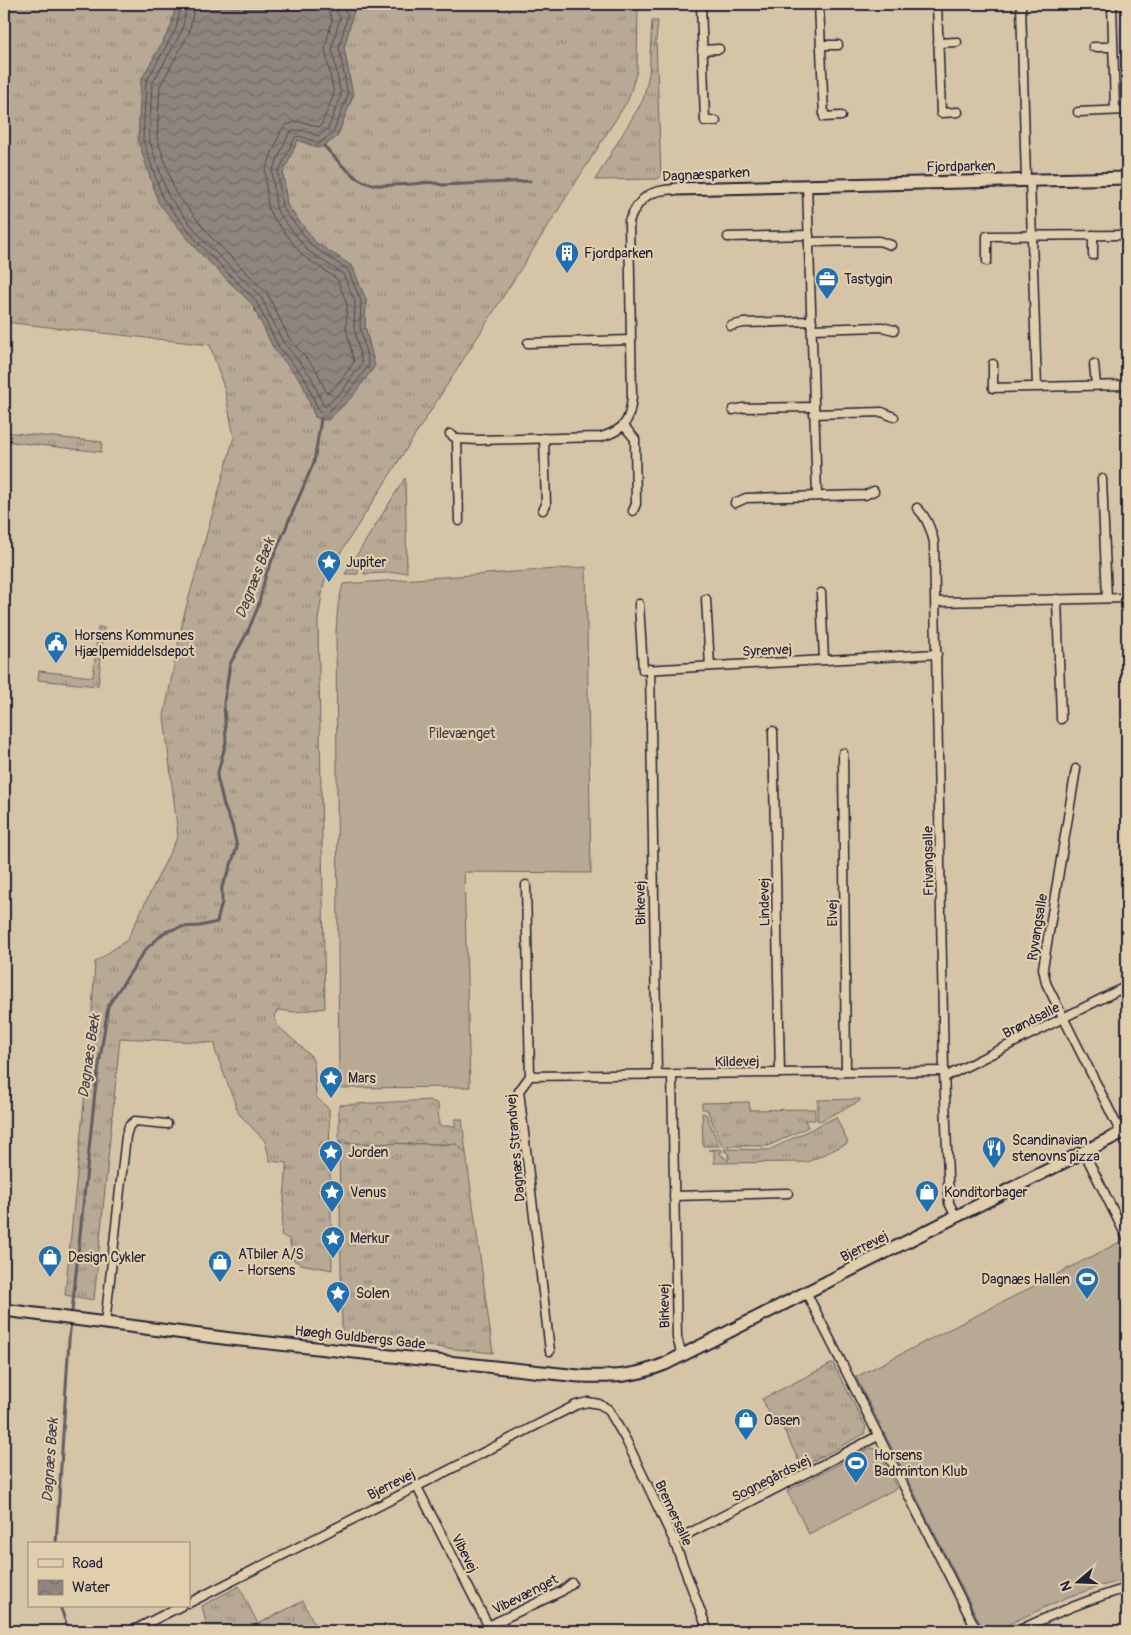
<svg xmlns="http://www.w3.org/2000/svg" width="1131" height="1635" viewBox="0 0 1131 1635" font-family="Pangolin,sans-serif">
<defs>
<pattern id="grass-tufts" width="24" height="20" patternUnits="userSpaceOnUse" patternTransform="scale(1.25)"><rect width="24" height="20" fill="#b7a994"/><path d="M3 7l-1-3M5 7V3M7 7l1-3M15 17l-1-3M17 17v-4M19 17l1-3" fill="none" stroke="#94897a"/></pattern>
<pattern id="forest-crowns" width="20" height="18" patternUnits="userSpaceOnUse" patternTransform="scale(1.25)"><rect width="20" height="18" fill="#b7a994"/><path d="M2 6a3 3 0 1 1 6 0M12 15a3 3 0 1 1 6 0" fill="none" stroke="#94897a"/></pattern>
<pattern id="water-waves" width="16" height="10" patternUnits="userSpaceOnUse" patternTransform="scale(1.25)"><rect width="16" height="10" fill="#90857c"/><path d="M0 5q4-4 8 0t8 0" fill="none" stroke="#756c67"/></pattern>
</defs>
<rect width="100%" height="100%" fill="#d5c4a5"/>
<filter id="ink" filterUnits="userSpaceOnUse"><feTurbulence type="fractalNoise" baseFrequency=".02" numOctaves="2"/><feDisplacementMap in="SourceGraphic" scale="10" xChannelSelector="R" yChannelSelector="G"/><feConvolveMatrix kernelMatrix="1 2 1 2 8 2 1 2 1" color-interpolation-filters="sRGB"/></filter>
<g filter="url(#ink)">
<g fill="url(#grass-tufts)" stroke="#6c6668">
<polygon points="4,4 176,4 171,27 141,81 197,250 252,304 274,349 302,382 315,417 328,420 374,366 365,326 366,300 352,266 316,243 287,206 283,173 298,140 337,137 353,96 344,48 354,10 342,4 638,4 637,71 628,100 337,558 324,582 318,620 325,1008 295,1012 278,1010 274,1015 277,1025 311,1056 314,1063 316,1097 329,1109 332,1270 301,1264 294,1260 289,1239 281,1235 287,1163 270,1161 265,1141 239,1114 215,1050 215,1043 120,1038 94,1300 65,1295 90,1042 95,962 127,940 178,836 164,716 184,615 234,437 225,391 210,345 4,322"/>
<polygon points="652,21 658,21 656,40 661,176 657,179 595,180 643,100 649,74"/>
<polygon points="4,432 102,442 101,452 4,441"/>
<polygon points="405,478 407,572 364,574 364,567 358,567 358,574 345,574"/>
<polygon points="98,627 104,628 98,686 38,680 39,671 93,677"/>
<polygon points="860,1099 860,1101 820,1121 817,1120 818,1100"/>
<polygon points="749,1102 750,1110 815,1109 815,1120 805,1120 808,1127 768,1146 722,1146 707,1109 702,1109 702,1103"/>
<polygon points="702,1113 706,1114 719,1146 703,1146"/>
<polygon points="836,1117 848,1143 808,1162 714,1163 714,1150 708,1150 721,1149 722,1152 719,1152 728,1161 728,1152 725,1152 724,1149 769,1150"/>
<polygon points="339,1143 457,1144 466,1153 493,1353 345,1337 342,1331"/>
<polygon points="833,1363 866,1427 864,1434 802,1467 777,1416 771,1416 762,1399"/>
<polygon points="239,1586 258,1624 303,1601 318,1631 208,1631 202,1606"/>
</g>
<polygon fill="url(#forest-crowns)" stroke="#6c6668" points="429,1100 438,1104 439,1126 455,1126 455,1119 462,1119 466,1153 456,1144 339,1143 339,1105"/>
<g fill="#b7a994" stroke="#6c6668">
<polygon points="586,567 591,873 464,872 470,1087 339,1088 336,631 338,605 343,584"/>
<polygon points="1120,1242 1127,1255 1127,1579 1101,1586 1065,1598 994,1631 984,1631 856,1377"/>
<polygon points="870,1448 878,1449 897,1488 809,1534 787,1491"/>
</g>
<polygon fill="url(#water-waves)" stroke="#645d62" points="176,4 342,4 354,10 344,48 353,95 337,137 324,146 317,148 298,140 283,173 287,205 316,243 352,266 366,300 365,326 375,366 351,398 328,420 315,417 302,382 274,349 252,304 197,250 158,202 138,140 141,80 171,27"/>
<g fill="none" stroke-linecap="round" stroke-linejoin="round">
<g stroke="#4e4a55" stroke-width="1">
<polyline points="181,4 176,29 146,82 143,140 163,199 201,246 256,301 278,346 306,380 319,412 326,414 347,394 369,365 360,327 361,301 348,270 312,246 282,207 278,173 295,137 300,136 318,143 322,141 333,133 348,95 339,47 348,14 342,8 341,4"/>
<path d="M187,4L182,31L152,84L149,139L168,196L205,242L261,297L283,342L311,376L323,405L325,407L343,390L362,363L354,328L355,302L343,274L308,251L278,212L276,207L272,172L289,133C299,126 308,133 318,136L328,129L341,95L332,48L340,17L335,9V4"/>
<polyline points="195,4 189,33 160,86 157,138 175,192 211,237 267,293 289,338 317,371 326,392 328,393 337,385 354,362 346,328 347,304 337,279 302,255 272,216 268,208 265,171 281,131 286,125 295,122 303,122 319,127 322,124 334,94 325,49 332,19 328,10 327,4"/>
</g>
<g stroke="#645d62" stroke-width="3">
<path d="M324,146C334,157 351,177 365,182C379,188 397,184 412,184C423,183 431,181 442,185L530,181"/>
<polyline points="56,1544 69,1340 95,1092 108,1006 146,949 165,932 181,927 200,926 217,922 222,902 222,886 229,871 237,847 232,825 224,806 217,776 226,742 224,703 230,664 247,633 258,607 266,574 314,462 321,419"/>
<polyline points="60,1606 69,1631"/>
</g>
<g stroke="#22223b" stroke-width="11">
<g id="street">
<polyline points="701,4 705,121 716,121"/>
<polyline points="819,4 824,117 841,116"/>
<polyline points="937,4 941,113 958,112"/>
<polyline points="1021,4 1026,180"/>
<polyline points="1112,4 1115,110"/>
<polyline points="938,43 957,42"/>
<polyline points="821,45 838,45"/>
<polyline points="1093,47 1113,47"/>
<polyline points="702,50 719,49"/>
<polyline points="1078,112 1127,110"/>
<polyline points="1030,180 1037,387"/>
<polyline points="807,185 817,496"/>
<polyline points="728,237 809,235"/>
<polyline points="809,242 879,241 891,245"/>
<polyline points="1093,255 1093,235"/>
<polyline points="987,261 987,236 1127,235"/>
<polyline points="731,326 743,323 812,321"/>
<polyline points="812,329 882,327 894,330"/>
<polyline points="528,343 631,340"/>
<polyline points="993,364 993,388 1127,385"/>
<polyline points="1094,364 1096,385"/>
<polyline points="733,410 742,408 814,407"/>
<polyline points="814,414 882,412 894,417"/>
<polyline points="624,426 635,439 636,504 633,511"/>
<path d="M450,434L457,439L479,440L601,437C625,430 630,421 632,397L629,221C640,196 650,190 676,189"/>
<polyline points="457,439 459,521"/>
<polyline points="1102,479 1107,598"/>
<polyline points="735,503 746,498 865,495 874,491"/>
<path d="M917,508C927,517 931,529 934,542L944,1071L949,1203L956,1217"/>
<polyline points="543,510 546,505 544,438"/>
<polyline points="821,593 824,660"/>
<polyline points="706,599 710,666"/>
<polyline points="1057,599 1061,719"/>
<polyline points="936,602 1127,598"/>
<polyline points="639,604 643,670 937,654"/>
<polyline points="650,669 657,1074"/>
<polyline points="773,731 780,1073"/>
<polyline points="843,753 846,1072"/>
<polyline points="1076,769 1043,968 1046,983 1121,1133"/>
<polyline points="526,885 530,1076 519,1091 550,1351"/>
<polyline points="672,1075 677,1338 682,1355"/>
<polyline points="530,1076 944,1071"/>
<polyline points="945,1077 1127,986"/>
<polyline points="1084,1152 1127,1238"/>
<polyline points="674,1196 788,1193"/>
<polyline points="806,1292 977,1631"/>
<polyline points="105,1324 126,1136 129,1126 135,1121 167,1124"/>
<polyline points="417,1487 491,1631"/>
<polyline points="674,1541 878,1436"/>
<polyline points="189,1603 576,1405 588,1402 599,1404 608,1409 626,1440 674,1541 708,1631"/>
<polyline points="488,1626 562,1591 572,1583"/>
<polyline points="132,1631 181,1606"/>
<path d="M1017,1631C1053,1614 1089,1599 1127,1588"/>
</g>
</g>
<g stroke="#22223b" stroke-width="15">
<g id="secondary">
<polyline points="676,189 1127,178"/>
<path d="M4,1310L231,1339L579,1376C613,1377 633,1377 665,1364L1127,1130"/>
</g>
</g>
<use href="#street" stroke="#e0ceac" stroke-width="8"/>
<use href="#secondary" stroke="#e0ceac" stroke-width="11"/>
</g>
</g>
<defs>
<g id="building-pin" transform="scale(1.25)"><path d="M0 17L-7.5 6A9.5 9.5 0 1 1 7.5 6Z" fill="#1f6fb2" stroke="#e0ceac"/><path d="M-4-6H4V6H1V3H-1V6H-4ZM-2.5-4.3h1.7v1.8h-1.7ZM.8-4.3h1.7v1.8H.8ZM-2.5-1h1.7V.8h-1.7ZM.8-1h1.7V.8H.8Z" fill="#fff"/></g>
<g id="office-pin" transform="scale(1.25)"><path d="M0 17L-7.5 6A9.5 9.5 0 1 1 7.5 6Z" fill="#1f6fb2" stroke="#e0ceac"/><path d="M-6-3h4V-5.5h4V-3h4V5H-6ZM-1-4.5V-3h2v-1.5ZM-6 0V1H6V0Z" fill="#fff"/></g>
<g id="sight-pin" transform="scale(1.25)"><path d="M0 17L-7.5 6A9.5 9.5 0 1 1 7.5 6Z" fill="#1f6fb2" stroke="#e0ceac"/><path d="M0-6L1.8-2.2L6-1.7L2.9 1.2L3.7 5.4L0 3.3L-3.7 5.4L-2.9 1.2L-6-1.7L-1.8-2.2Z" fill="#fff"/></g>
<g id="civic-pin" transform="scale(1.25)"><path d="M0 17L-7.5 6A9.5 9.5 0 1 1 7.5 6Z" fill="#1f6fb2" stroke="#e0ceac"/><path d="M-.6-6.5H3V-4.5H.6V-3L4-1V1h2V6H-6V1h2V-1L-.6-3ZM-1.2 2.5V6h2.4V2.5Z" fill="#fff"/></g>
<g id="restaurant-pin" transform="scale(1.25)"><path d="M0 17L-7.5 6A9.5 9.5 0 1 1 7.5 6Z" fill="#1f6fb2" stroke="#e0ceac"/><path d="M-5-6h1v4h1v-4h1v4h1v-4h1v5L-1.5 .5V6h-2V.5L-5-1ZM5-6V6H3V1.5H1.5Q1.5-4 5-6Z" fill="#fff"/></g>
<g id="shop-pin" transform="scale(1.25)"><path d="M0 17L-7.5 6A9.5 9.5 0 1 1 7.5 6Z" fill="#1f6fb2" stroke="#e0ceac"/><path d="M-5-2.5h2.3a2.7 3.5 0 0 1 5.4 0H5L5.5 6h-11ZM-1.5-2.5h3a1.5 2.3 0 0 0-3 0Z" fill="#fff"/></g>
<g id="stadium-pin" transform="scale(1.25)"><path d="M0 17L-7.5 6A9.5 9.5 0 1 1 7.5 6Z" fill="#1f6fb2" stroke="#e0ceac"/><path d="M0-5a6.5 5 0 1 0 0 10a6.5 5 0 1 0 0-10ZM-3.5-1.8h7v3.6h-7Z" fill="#fff"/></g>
</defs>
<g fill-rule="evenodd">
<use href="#building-pin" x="567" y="253"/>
<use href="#office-pin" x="827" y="279"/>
<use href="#sight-pin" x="329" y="562"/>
<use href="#civic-pin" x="56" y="643"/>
<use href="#sight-pin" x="331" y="1078"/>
<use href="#restaurant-pin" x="994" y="1148"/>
<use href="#sight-pin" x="331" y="1152"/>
<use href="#sight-pin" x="332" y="1192"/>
<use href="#shop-pin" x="927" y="1192"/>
<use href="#sight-pin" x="333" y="1238"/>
<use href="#shop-pin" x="50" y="1257"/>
<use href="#shop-pin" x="220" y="1262"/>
<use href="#stadium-pin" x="1087" y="1279"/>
<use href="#sight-pin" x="338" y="1293"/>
<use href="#shop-pin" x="746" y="1420"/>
<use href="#stadium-pin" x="856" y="1463"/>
</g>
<g text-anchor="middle" stroke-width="4.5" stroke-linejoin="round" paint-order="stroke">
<g font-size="14" fill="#22223b" stroke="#e0ceac">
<text transform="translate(961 166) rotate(-1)" y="5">Fjordparken</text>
<text transform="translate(706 174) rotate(-3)" y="5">Dagnæsparken</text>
<text transform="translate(767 650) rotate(-3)" y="5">Syrenvej</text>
<text transform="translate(928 861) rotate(-91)" y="5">Frivangsalle</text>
<text transform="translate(764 902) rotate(-91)" y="5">Lindevej</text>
<text transform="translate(640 903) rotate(-91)" y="5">Birkevej</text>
<text transform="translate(832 913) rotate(-91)" y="5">Elvej</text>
<text transform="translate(1037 927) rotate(-81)" y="5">Ryvangsalle</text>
<text transform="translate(1031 1020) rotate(-27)" y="5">Brøndsalle</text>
<text transform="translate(737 1061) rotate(-1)" y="5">Kildevej</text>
<text transform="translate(515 1148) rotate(-95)" y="5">Dagnæs Strandvej</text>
<text transform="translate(864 1246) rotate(-27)" y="5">Bjerrevej</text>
<text transform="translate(664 1306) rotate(-91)" y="5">Birkevej</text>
<text transform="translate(360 1337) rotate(6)" y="5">Høegh Guldbergs Gade</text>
<text transform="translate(771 1478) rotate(-27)" y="5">Sognegårdsvej</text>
<text transform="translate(391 1484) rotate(-27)" y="5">Bjerrevej</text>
<text transform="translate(674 1513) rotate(65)" y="5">Bremersalle</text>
<text transform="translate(465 1553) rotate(63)" y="5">Vibevej</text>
<text transform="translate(525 1594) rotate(-27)" y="5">Vibevænget</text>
</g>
<g font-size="14" fill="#22223b" stroke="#e0ceac" text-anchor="start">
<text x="584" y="258">Fjordparken</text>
<text x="844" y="284">Tastygin</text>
<text x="346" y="567">Jupiter</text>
<text x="74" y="640">Horsens Kommunes<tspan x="74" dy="16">Hjælpemiddelsdepot</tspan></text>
<text x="348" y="1083">Mars</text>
<text x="1012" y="1145">Scandinavian<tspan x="1012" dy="16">stenovns pizza</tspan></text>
<text x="348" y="1157">Jorden</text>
<text x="350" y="1197">Venus</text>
<text x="944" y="1197">Konditorbager</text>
<text x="350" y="1243">Merkur</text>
<text x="238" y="1259">ATbiler A/S<tspan x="238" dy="16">- Horsens</tspan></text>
<text x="68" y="1262">Design Cykler</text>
<text x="1070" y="1284" text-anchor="end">Dagnæs Hallen</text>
<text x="356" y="1298">Solen</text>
<text x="764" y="1425">Oasen</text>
<text x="874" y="1460">Horsens<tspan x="874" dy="16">Badminton Klub</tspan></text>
</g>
<g font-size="14" fill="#403d4d" stroke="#e0ceac">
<text x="462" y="738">Pilevænget</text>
</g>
<g font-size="15" font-style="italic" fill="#43404e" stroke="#e0ceac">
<text transform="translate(255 578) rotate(-69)" y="5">Dagnæs Bæk</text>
<text transform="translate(89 1056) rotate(-82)" y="5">Dagnæs Bæk</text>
<text transform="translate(50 1460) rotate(-86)" y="5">Dagnæs Bæk</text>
</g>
</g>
<rect width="1131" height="1635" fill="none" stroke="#e0ceac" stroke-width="20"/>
<rect x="10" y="10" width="1111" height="1615" fill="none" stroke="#22223b" stroke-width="2" filter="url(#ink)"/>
<rect x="28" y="1542" width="162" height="65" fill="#e0ceac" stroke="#94897f"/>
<rect x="38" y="1559" width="25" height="8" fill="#e0ceac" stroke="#94897f"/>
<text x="72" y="1568" font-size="15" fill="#22223b">Road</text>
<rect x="38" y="1580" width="25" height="15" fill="url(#water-waves)" stroke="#94897f"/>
<text x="72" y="1592" font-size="15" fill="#22223b">Water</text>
<g transform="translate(1078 1582) rotate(251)" stroke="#e0ceac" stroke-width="4" paint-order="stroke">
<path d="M0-4L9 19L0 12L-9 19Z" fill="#22223b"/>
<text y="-8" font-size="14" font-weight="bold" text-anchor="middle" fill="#22223b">N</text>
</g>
</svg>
